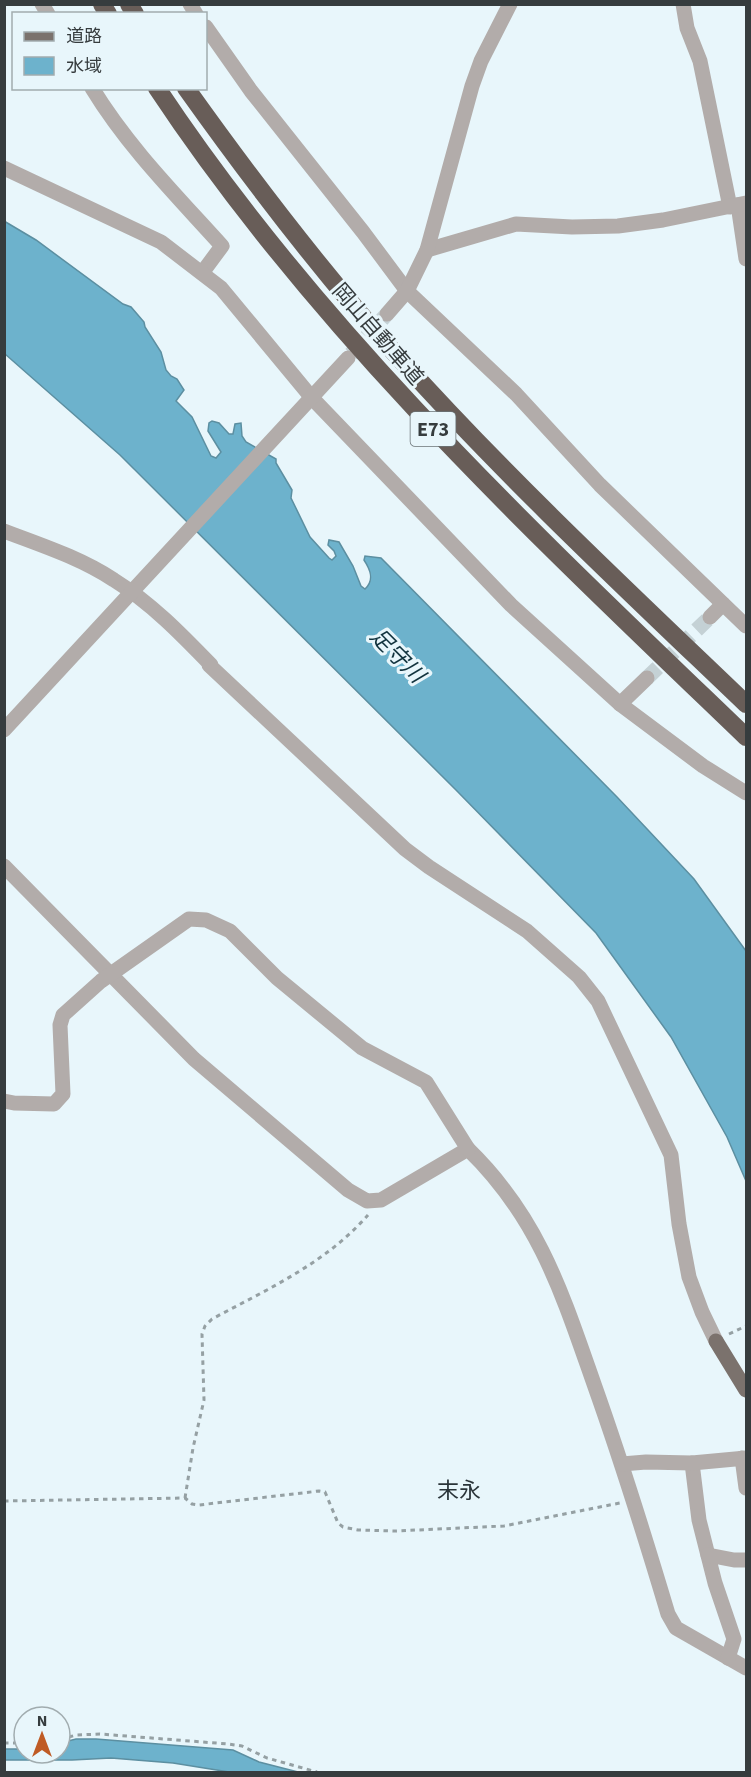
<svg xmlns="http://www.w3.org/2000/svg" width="751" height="1777" viewBox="0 0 751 1777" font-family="'Source Sans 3','Noto Sans JP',sans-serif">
<rect width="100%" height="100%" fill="#e8f6fb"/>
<g fill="#6db2cc" stroke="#5c8fa1" stroke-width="1.5">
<path d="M4,221L36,240L123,304L131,307L144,322L145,327L161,352L166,370L171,376L177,379L184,390L176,401L192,417L211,456L216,458L221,452L208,431L209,423L212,421L219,423L229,434H233L235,424L241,423L242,436L246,442L276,459V463L292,490L291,498L310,537L329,558L332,560L336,556L334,551L328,545L329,540L339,542L353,566L361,586L365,589C375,580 370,569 364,560L365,556L381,558L617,797L694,879L746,951V1181L727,1137L671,1037L596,933L456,790L120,455L5,354Z"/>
<polygon points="76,1739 96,1739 233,1750 259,1762 298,1772 229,1772 173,1763 111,1758 72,1760 5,1760 5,1749 24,1749 24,1753 60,1753 60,1743"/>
</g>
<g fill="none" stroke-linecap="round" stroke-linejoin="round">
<g stroke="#c4d1d5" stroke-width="15" stroke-dasharray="15 8" stroke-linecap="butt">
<polyline points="351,354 387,314"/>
<polyline points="647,678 710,617"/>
</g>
<g stroke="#95a0a3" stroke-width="3" stroke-dasharray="4.5 4.5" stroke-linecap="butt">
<polyline points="729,1334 746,1326"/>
<path d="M185,1498L193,1448L204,1400L202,1334L205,1326L212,1319C268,1289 326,1263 368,1215"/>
<polyline points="4,1501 185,1498 192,1504 199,1505 319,1491 325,1492 338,1523 343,1527 358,1530 395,1531 504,1526 620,1503"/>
<polyline points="60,1739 77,1735 100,1734 228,1744 242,1746 267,1758 317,1772"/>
<polyline points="4,1743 24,1743"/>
</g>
<g stroke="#b2acaa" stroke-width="15">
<polyline points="42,4 48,14"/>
<polyline points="190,4 196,14"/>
<polyline points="683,4 687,28 700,61 730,207"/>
<polyline points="206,27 251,91 363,232 407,291 516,394 600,485 746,626"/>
<path d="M92,88C128,147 176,195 222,246L202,273"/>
<polyline points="4,168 161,242 221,288 312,398 511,605 620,704 703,766 746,793"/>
<polyline points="738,205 746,259"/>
<polyline points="427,250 516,224 572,227 618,226 663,220 746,203"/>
<polyline points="387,314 407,291 427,250 472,86 481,61 510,4"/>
<path d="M4,531C41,545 81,558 114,580C151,603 181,634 211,665H209L405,849L429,867L527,931L579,977L598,1001L671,1155L679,1224L689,1277L702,1312L716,1341"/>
<polyline points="710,617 723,604"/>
<polyline points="620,704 647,678"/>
<polyline points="4,730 348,358"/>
<path d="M4,866L194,1059L348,1190L367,1201L381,1200L468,1149C539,1218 562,1293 594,1384C621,1460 645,1537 668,1614L676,1628L746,1668"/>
<polyline points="4,1101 14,1103 54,1104 63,1094 60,1025 63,1015 101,981 189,919 206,920 230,931 277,978 362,1048 426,1082 468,1149"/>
<polyline points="742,1458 746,1488"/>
<polyline points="692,1463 699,1520 715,1583 734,1639 728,1658"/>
<polyline points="622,1464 646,1462 692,1463 746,1458"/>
<polyline points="708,1555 734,1560 746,1560"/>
</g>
<polyline stroke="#7b726d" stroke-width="15" points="716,1341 746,1390"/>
<g stroke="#685d58" stroke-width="18">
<polyline points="102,4 108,14"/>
<polyline points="129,4 135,14"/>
<path d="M157,88C320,334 536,535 746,737"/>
<path d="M186,88C253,182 322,273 400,359C509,480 628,591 746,704"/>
</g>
</g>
<g text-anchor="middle" stroke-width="6" stroke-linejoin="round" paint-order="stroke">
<rect fill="#e8f6fb" stroke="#6b7477" stroke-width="1.5" x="410.5" y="412" width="45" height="34" rx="4.5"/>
<g font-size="20" font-weight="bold" fill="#363c3e">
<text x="433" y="436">E73</text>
</g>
<g font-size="21" fill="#363c3e" stroke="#e8f6fb">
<text transform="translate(378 334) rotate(49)" y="7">岡山自動車道</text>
</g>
<g font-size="22" font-style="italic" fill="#11333e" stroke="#e8f6fb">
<text transform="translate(398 655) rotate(45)" y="8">足守川</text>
</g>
<g font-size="22" fill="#2a3439" stroke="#e8f6fb">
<text x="459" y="1498">末永</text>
</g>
</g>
<rect width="751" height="1777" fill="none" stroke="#363c3e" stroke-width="12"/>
<rect x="12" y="12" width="195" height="78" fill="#e8f6fb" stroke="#a1acaf" stroke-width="1.5"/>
<rect x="24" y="32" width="30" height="9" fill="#7b726d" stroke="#a1acaf" stroke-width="1.5"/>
<text x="66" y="42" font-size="18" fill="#363c3e">道路</text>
<rect x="24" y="57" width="30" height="18" fill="#6db2cc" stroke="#a1acaf" stroke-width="1.5"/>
<text x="66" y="72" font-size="18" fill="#363c3e">水域</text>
<g transform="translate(42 1735)"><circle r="28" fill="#e8f6fb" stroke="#a1acaf" stroke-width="1.5"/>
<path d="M0-4.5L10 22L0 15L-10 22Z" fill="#bf5b25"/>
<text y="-9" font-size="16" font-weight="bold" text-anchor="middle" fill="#363c3e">N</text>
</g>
</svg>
